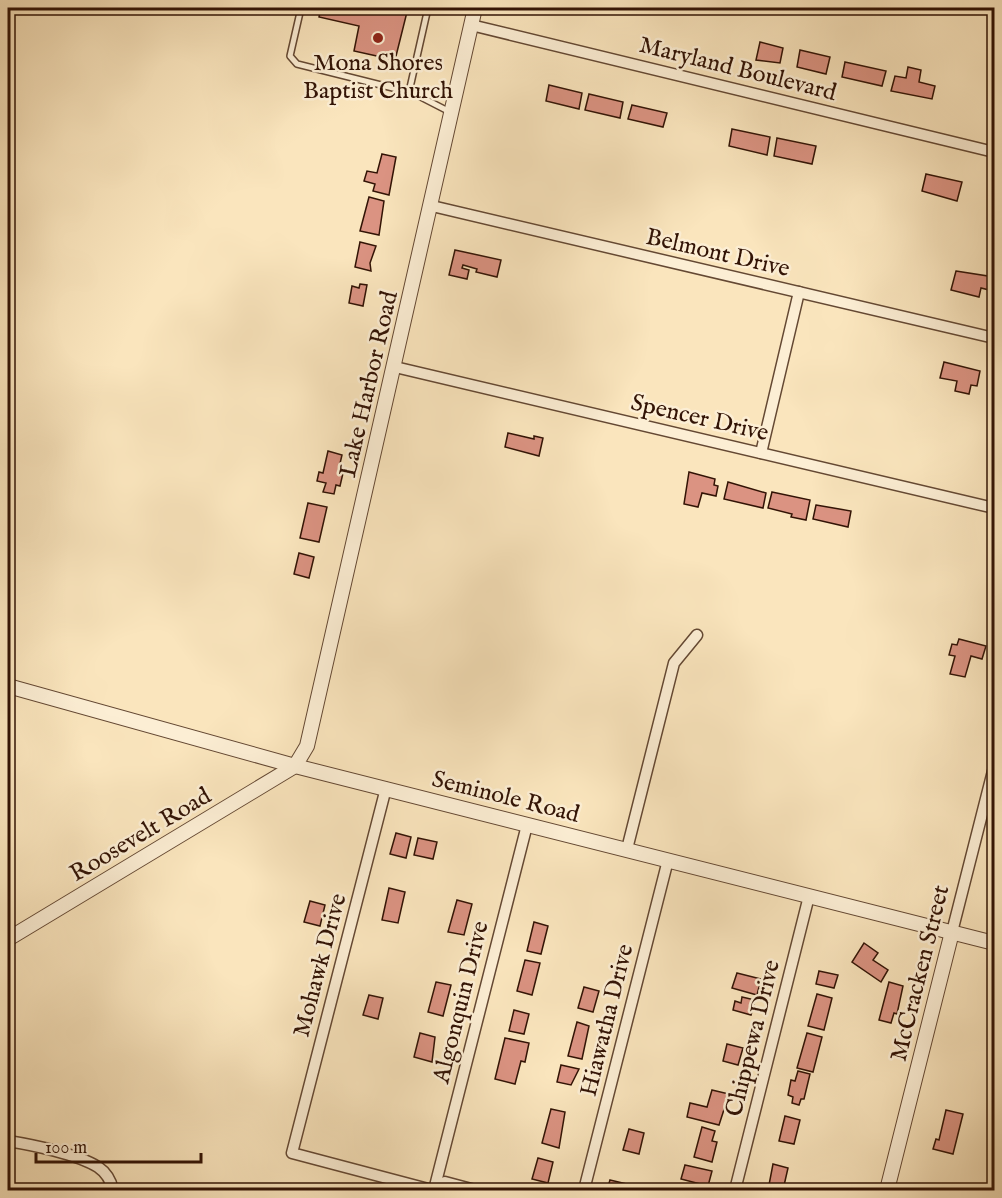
<svg xmlns="http://www.w3.org/2000/svg" width="1002" height="1198" viewBox="0 0 1002 1198" font-family="'IM FELL English',serif">
<rect width="100%" height="100%" fill="#fae5bd"/>
<filter id="stains"><feTurbulence type="fractalNoise" baseFrequency=".00333" numOctaves="4"/><feColorMatrix values="0 0 0 0 .2 0 0 0 0 .09 0 0 0 0 .02 0 0 0 .5 -.17"/></filter>
<radialGradient id="worn" r=".72"><stop offset=".6" stop-color="#630" stop-opacity="0"/><stop offset="1" stop-color="#630" stop-opacity=".3"/></radialGradient>
<g fill="#db9382" stroke="#321305" stroke-width="1.5">
<polygon points="321,8 408,8 395,60 354,51 359,26 319,17"/>
<polygon points="760,42 783,48 780,63 756,60"/>
<polygon points="800,50 830,57 826,74 797,67"/>
<polygon points="845,62 886,71 882,86 842,77"/>
<polygon points="908,67 921,70 919,82 935,86 932,99 891,91 895,76 906,78"/>
<polygon points="549,85 582,93 579,109 546,101"/>
<polygon points="589,94 623,102 620,118 585,110"/>
<polygon points="632,105 667,113 663,127 628,119"/>
<polygon points="732,129 770,137 767,155 729,146"/>
<polygon points="777,138 816,146 812,164 774,156"/>
<polygon points="382,154 396,157 389,195 373,191 375,184 364,181 367,171 377,173"/>
<polygon points="926,174 962,182 957,201 922,191"/>
<polygon points="369,197 384,201 379,235 360,231"/>
<polygon points="360,242 376,246 370,263 371,271 355,267"/>
<polygon points="455,250 501,260 497,277 476,272 477,269 463,265 462,268 469,270 467,279 449,275"/>
<polygon points="956,271 994,277 993,291 981,288 979,297 951,290"/>
<polygon points="360,284 367,285 363,306 349,303 352,286 359,288"/>
<polygon points="944,362 980,371 977,386 971,385 969,394 955,391 957,381 940,378"/>
<polygon points="508,433 534,439 534,436 543,438 539,456 505,447"/>
<polygon points="328,451 342,455 338,472 343,473 340,486 336,485 334,494 323,492 326,483 317,481 319,472 323,473"/>
<polygon points="689,472 715,479 714,485 718,486 716,496 702,493 698,507 684,504"/>
<polygon points="728,482 766,493 763,508 724,499"/>
<polygon points="772,492 810,500 806,520 791,517 792,514 768,508"/>
<polygon points="308,503 327,507 319,542 300,538"/>
<polygon points="816,505 851,511 848,527 813,519"/>
<polygon points="299,553 314,557 309,578 294,574"/>
<polygon points="959,639 986,646 982,659 971,656 965,677 950,674 955,656 949,655 952,644 957,645"/>
<polygon points="396,833 411,837 406,858 390,854"/>
<polygon points="418,838 437,842 433,859 414,855"/>
<polygon points="389,888 405,892 398,923 382,920"/>
<polygon points="457,900 472,904 464,935 448,932"/>
<polygon points="310,901 325,905 320,926 304,922"/>
<polygon points="534,922 548,926 541,954 527,951"/>
<polygon points="864,943 878,953 873,960 888,970 881,982 852,962"/>
<polygon points="525,960 540,963 532,995 517,991"/>
<polygon points="819,971 838,975 834,988 816,984"/>
<polygon points="737,973 761,979 757,995 732,988"/>
<polygon points="436,982 451,985 443,1016 428,1012"/>
<polygon points="889,982 903,986 897,1014 894,1013 891,1023 879,1020"/>
<polygon points="584,987 599,991 593,1012 578,1008"/>
<polygon points="817,994 832,998 824,1030 808,1026"/>
<polygon points="369,995 383,998 378,1019 363,1015"/>
<polygon points="742,997 755,1000 751,1015 733,1010 735,1001 741,1003"/>
<polygon points="514,1010 529,1014 524,1034 509,1031"/>
<polygon points="577,1022 589,1026 582,1059 568,1056"/>
<polygon points="420,1033 435,1037 432,1062 414,1057"/>
<polygon points="807,1033 822,1037 813,1072 797,1068"/>
<polygon points="505,1038 529,1043 525,1062 521,1061 515,1084 495,1079"/>
<polygon points="727,1044 743,1048 738,1065 723,1061"/>
<polygon points="561,1065 579,1069 571,1085 557,1082"/>
<polygon points="798,1071 810,1074 804,1099 801,1099 799,1105 792,1103 793,1097 788,1095 791,1080 795,1081"/>
<polygon points="712,1090 729,1094 719,1125 687,1117 690,1103 707,1107"/>
<polygon points="551,1109 565,1112 559,1148 542,1143"/>
<polygon points="946,1110 963,1114 953,1154 933,1149 936,1139 939,1140"/>
<polygon points="785,1116 800,1120 794,1144 779,1141"/>
<polygon points="702,1127 715,1131 712,1141 717,1142 712,1162 694,1157"/>
<polygon points="629,1129 644,1133 639,1154 623,1150"/>
<polygon points="538,1158 553,1162 548,1183 532,1179"/>
<polygon points="773,1164 788,1168 783,1190 768,1190"/>
<polygon points="685,1165 712,1171 708,1186 681,1179"/>
<polygon points="610,1180 627,1184 625,1190 607,1190"/>
</g>
<g fill="none" stroke-linecap="round" stroke-linejoin="round">
<g stroke="#644833" stroke-width="8">
<g id="service">
<polyline points="301,8 290,56 297,64 413,93 450,112"/>
<polyline points="409,92 428,8"/>
</g>
</g>
<g stroke="#644833" stroke-width="13">
<g id="minor">
<polyline points="471,25 994,152"/>
<polyline points="432,206 994,338"/>
<polyline points="395,367 994,508"/>
<polyline points="761,453 799,292"/>
<polyline points="386,788 292,1153 432,1190"/>
<polyline points="627,849 674,663 697,635"/>
<polyline points="952,932 994,767"/>
<path d="M8,1141C33,1145 77,1154 98,1167C107,1173 111,1181 113,1190"/>
<polyline points="434,1190 527,825"/>
<polyline points="435,1190 445,1182 475,1190"/>
<polyline points="584,1190 668,860"/>
<polyline points="735,1190 809,896"/>
</g>
</g>
<g stroke="#644833" stroke-width="16">
<g id="tertiary">
<polyline points="8,686 295,766 994,943"/>
<polyline points="8,939 295,766 307,746 475,8"/>
<polyline points="887,1190 952,932"/>
</g>
</g>
<use href="#service" stroke="#fceed4" stroke-width="5"/>
<use href="#minor" stroke="#fceed4" stroke-width="10"/>
<use href="#tertiary" stroke="#fceed4" stroke-width="14"/>
</g>
<circle fill="#8f2418" stroke="#fceed4" stroke-width="2" cx="378" cy="38" r="6"/>
<g text-anchor="middle" stroke-width="5" stroke-linejoin="round" paint-order="stroke">
<g font-size="24" fill="#321305" stroke="#fceed4">
<text x="378" y="70">Mona Shores<tspan x="378" dy="28">Baptist Church</tspan></text>
</g>
<g font-size="24" fill="#321305" stroke="#fceed4">
<text transform="translate(738 68) rotate(14)" y="8">Maryland Boulevard</text>
<text transform="translate(718 252) rotate(13)" y="8">Belmont Drive</text>
<text transform="translate(368 384) rotate(-77)" y="8">Lake Harbor Road</text>
<text transform="translate(700 417) rotate(13)" y="8">Spencer Drive</text>
<text transform="translate(506 796) rotate(14)" y="8">Seminole Road</text>
<text transform="translate(140 834) rotate(-31)" y="8">Roosevelt Road</text>
<text transform="translate(319 965) rotate(-75)" y="8">Mohawk Drive</text>
<text transform="translate(919 973) rotate(-76)" y="8">McCracken Street</text>
<text transform="translate(460 1002) rotate(-76)" y="8">Algonquin Drive</text>
<text transform="translate(606 1020) rotate(-76)" y="8">Hiawatha Drive</text>
<text transform="translate(752 1038) rotate(-76)" y="8">Chippewa Drive</text>
</g>
</g>
<rect width="1002" height="1198" fill="none" stroke="#fae5bd" stroke-width="30"/>
<rect x="9" y="9" width="984" height="1180" fill="none" stroke="#321305" stroke-width="3"/>
<rect x="15" y="15" width="972" height="1168" fill="none" stroke="#321305" stroke-width="1.5"/>
<path d="M36 1153v9h165v-9" fill="none" stroke="#321305" stroke-width="3"/>
<text x="45" y="1153" font-size="18" fill="#321305" stroke="#fceed4" stroke-width="4.5" paint-order="stroke">100 m</text>
<rect width="100%" height="100%" filter="url(#stains)"/>
<rect width="100%" height="100%" fill="url(#worn)"/>
</svg>
